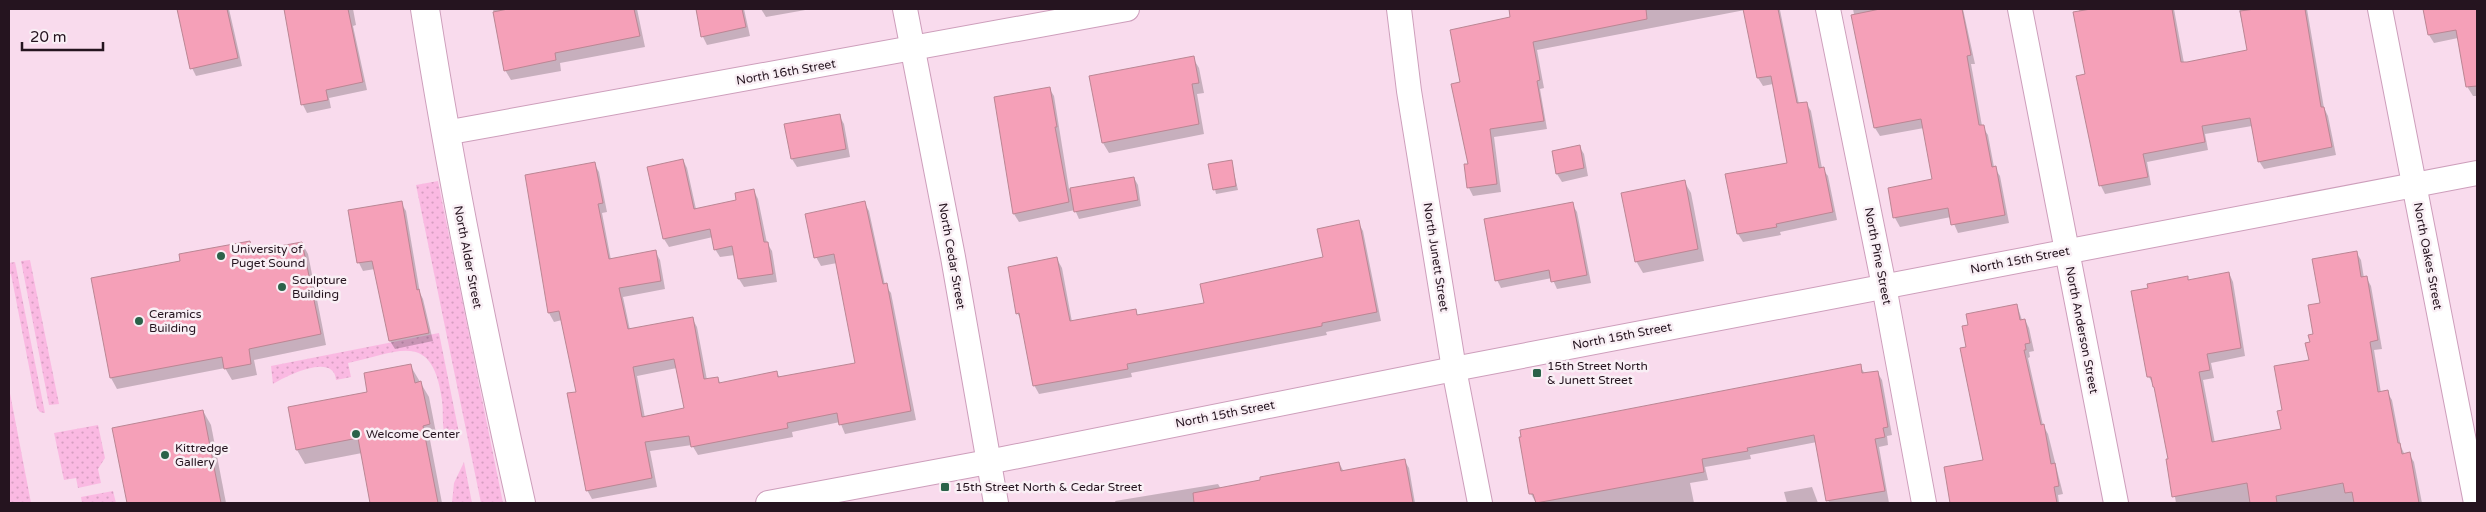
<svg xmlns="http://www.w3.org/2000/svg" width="2486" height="512" viewBox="0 0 2486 512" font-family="'Varela Round',sans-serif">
<defs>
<pattern id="grass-dots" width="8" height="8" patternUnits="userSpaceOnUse" patternTransform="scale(1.25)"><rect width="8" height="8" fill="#fab9e2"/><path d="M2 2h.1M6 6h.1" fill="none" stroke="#d69ec1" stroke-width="1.8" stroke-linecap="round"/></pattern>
</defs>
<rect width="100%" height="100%" fill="#f9dbed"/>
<g fill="url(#grass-dots)">
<polygon points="438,181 503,503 481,503 416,185"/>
<polygon points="30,260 59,404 49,405 21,261"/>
<polygon points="15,262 45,413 40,412 37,408 11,274 9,274 9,263"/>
<path d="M439,333L460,438H446C441,425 444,414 442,400C432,330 400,352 348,363L351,377L336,380C334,352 286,376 273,384L271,366Z"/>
<polygon points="9,388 31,503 9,503"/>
<polygon points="98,425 105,458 98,469 101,483 78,488 76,478 64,480 54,433"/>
<polygon points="464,462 472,503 452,503 454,483"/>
<polygon points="113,491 116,503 82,503 81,497"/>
</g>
<g fill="#0003" fill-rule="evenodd">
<polygon points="178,9 229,9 242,66 196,76 192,68"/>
<polygon points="285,9 353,9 356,25 353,26 367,90 329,98 331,108 307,113 303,105"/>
<polygon points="493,9 637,9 645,47 560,63 561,71 511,80 505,70"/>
<polygon points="709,9 744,9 750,36 707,45 703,37 698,11"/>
<polygon points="761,9 811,9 766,17"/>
<polygon points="1510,9 1786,9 1780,10 1799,104 1806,103 1811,111 1822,168 1828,176 1837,220 1780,232 1781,235 1743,242 1738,234 1727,175 1788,164 1773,84 1763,86 1758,78 1745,10 1537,50 1544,88 1540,89 1547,129 1494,137 1501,192 1473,196 1469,188 1469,165 1461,83 1512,18"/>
<polygon points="1853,9 1963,9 1975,64 1971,64 1982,126 1988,135 1994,167 2000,176 2009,223 1958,233 1951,217 1900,227 1895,218 1889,189 1934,180 1924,128 1880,136 1875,128"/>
<polygon points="2079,9 2174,9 2184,63 2248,51 2239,9 2307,9 2324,108 2328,116 2336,155 2264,169 2259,161 2252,126 2205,134 2208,150 2147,162 2151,185 2105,194 2101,186"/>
<polygon points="2424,9 2477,9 2477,96 2473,96 2468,88 2458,38 2434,43 2429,35"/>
<polygon points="1193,58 1199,68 1204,93 1197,94 1204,134 1109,153 1103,143"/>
<polygon points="1049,88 1054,96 1069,189 1134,178 1138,185 1141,206 1079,219 1075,210 1019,222 1014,214"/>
<polygon points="839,115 844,124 850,157 797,167 792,159"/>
<polygon points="1579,146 1584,154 1588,176 1562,182 1557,174 1553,152"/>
<polygon points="683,160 687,168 696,209 737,201 754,191 758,199 767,243 772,251 777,282 744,287 739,279 735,255 720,257 715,249 713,237 669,247 664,239 649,168"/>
<polygon points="1231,161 1238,190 1216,194 1210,165"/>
<path d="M594,163L599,172L607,212L602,213L611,260L655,251L660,260L665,289L623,297L630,330L692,318L697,327L707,380L717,378L721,384L777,373L780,378L856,364L837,263L821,266L816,257L864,202L869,211L885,285L891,293L916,420L845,434L840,422L792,432L793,437L698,455L692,445L650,451L657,487L592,499L587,490L578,393L562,320L554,322L549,313ZM677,368L685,409L645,418L637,376Z"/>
<polygon points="1684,181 1691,193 1704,261 1643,273 1636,261"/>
<polygon points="401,203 406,211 420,293 423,299 433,341 395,349 390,341 375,269 363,271 359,263 350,211"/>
<polygon points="1572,204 1577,212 1591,283 1557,289 1552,278 1501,288 1497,280"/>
<polygon points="1358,222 1363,231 1381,321 1326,332 1327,335 1131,373 1132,377 1039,394 1034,385 1022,321 1017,313 1057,259 1062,268 1072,322 1135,311 1138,316 1205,304 1324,258"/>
<polygon points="249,242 255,252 302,243 308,254 326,345 254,360 257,375 232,380 225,368 117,389 111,378 181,262"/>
<polygon points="2356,252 2361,260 2364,278 2366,277 2371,286 2382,349 2374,350 2381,393 2387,392 2392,400 2401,447 2405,455 2409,454 2414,462 2422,503 2176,503 2157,392 2149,377 2133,292 2187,277 2189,281 2229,273 2233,282 2245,356 2211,363 2214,378 2203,380 2215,443 2282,430 2283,411 2310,361 2311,343 2321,304"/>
<polygon points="2017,305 2022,320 2025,320 2029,328 2034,351 2029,352 2030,357 2028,358 2043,425 2048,434 2063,494 2058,495 2059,503 1952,503 1945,468 1985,461 1967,348 1969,326"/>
<polygon points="410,365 429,397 437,438 430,440 442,503 372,503 362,453 305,464 297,450 289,408 369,393"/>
<polygon points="1860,366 1865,374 1877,372 1882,380 1892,435 1887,436 1888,445 1879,447 1889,503 1829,503 1817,442 1750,455 1751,459 1705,467 1708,480 1690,483 1694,503 1536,503 1531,494"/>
<polygon points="203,411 211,425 226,503 128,503 114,429"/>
<polygon points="1404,460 1409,468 1415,503 1116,503 1115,501 1218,484 1221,489 1339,463 1344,472"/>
<polygon points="1812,487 1818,503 1787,503 1784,492"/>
</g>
<g fill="#f5a0b8" stroke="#bb8694" fill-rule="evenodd">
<polygon points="177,9 227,9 238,58 190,69"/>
<polygon points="284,9 348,9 363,82 326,90 328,100 301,105"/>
<polygon points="508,9 634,9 640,36 555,53 556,60 504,71 493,12"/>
<polygon points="696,9 742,9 746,27 701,37"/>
<polygon points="1509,9 1646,9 1647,19 1533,42 1540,80 1537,81 1544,121 1490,129 1497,184 1467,188 1464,164 1468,164 1451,84 1460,82 1450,30 1510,17"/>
<polygon points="1743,9 1778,9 1797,103 1807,102 1819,168 1824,167 1833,212 1776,224 1777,227 1737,234 1725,174 1787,163 1771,76 1757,78"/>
<polygon points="1880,9 1962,9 1971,55 1967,56 1979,125 1984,125 1992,167 1996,166 2005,215 1951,225 1948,208 1893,218 1888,188 1932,179 1921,119 1874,128 1851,15"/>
<polygon points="2091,9 2172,9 2181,62 2187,62 2247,50 2240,11 2255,9 2305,9 2321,107 2324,107 2332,147 2258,162 2250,118 2202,126 2205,142 2143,154 2148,177 2099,186 2076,76 2085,74 2073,12"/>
<polygon points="2423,9 2477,9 2477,86 2466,87 2456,30 2428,35"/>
<polygon points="1194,56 1199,83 1192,84 1199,124 1102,143 1089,76"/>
<polygon points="1050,87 1057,127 1055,127 1069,202 1013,214 994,97"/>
<polygon points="840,114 846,149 791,159 784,124"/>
<polygon points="1580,145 1584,168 1556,174 1552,151"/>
<polygon points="683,159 694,209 736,200 735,193 754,189 764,242 768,242 773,274 738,279 732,246 714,250 710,229 663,239 647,167"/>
<polygon points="1232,160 1236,186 1213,190 1208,164"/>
<path d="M595,162L603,203L598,204L609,259L656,250L661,281L619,288L628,329L693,317L704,379L718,377L719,383L777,371L778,377L855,363L834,254L814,258L805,214L865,201L883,284L887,283L911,411L839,425L837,413L787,423L788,428L691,447L689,436L645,442L652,478L586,491L567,393L576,392L559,311L548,313L525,175ZM674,359L684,408L642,417L633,367Z"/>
<polygon points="1134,177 1138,200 1074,212 1070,188"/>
<polygon points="1685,180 1698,249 1635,262 1621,193"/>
<polygon points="402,201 417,290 419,289 429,333 389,341 372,261 357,263 348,210"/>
<polygon points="1573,202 1587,275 1551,282 1549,270 1495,281 1484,219"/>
<polygon points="1359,220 1377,312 1322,323 1322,326 1127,364 1128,369 1033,386 1019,313 1016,314 1008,267 1057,257 1070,321 1136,309 1137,315 1204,303 1200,284 1323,257 1317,229"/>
<polygon points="250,241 252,251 302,242 321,334 249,349 251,364 224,369 222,357 110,378 91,278 180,261 179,254"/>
<polygon points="2357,251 2361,277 2367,276 2378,340 2370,342 2378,392 2388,390 2398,443 2400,443 2402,454 2410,452 2419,503 2354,503 2352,492 2345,493 2343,483 2276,496 2277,503 2250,503 2247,483 2172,497 2166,459 2168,459 2154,387 2153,387 2151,377 2147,377 2131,291 2148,288 2147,284 2188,276 2188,280 2229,272 2241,348 2207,354 2210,370 2199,372 2212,442 2281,429 2277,411 2282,410 2274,366 2309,360 2305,343 2310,342 2308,335 2313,334 2308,305 2320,303 2312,259"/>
<polygon points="2017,304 2020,320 2025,319 2030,343 2025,344 2026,350 2024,350 2041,425 2044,424 2051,464 2055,463 2059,486 2054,487 2057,503 1950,503 1944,467 1983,460 1960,348 1966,347 1962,326 1968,325 1966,314"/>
<polygon points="411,364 415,383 421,381 430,424 423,426 438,503 370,503 358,438 296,450 288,407 367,392 364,373"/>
<polygon points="1861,364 1862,373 1878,371 1888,427 1883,428 1885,437 1875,439 1885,491 1826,501 1814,435 1747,448 1748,451 1702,459 1704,472 1536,503 1533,494 1529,494 1519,437 1521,437 1520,430"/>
<polygon points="203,410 221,503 127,503 112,428"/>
<polygon points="1405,459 1413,503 1194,503 1193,493 1260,480 1260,477 1339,462 1341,471"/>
</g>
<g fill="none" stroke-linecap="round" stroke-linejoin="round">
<g stroke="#cd9ebb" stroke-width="26">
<g id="street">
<polyline points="905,9 953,257 996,503"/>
<polyline points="1399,9 1409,91 1454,369 1480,503"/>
<polyline points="1828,9 1884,286 1924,503"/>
<polyline points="2020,9 2116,503"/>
<polyline points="2380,9 2476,503"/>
<polyline points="445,133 1127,9"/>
<polyline points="768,503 988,462 1454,369 2477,173"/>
</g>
</g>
<g stroke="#cd9ebb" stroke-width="30">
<path id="secondary" d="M425,9C451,175 484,339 521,503"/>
</g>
<use href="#street" stroke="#fff" stroke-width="24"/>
<use href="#secondary" stroke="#fff" stroke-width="28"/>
</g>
<g fill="#2b6249" stroke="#f9eff5" stroke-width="2">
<circle cx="221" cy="256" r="5"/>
<circle cx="282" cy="287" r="5"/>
<circle cx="139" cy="321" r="5"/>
<rect x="1532" y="368" width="10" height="10" rx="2.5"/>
<circle cx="356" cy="434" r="5"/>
<circle cx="165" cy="455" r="5"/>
<rect x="940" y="482" width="10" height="10" rx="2.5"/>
</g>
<g text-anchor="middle" stroke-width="5" stroke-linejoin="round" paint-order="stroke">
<g font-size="12" fill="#25141f" stroke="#f9eff5">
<text transform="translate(786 72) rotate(-10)" y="4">North 16th Street</text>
<text transform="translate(952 256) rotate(80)" y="4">North Cedar Street</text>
<text transform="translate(1878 256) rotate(79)" y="4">North Pine Street</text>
<text transform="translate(2428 256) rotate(79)" y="4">North Oakes Street</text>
<text transform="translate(468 257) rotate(79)" y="4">North Alder Street</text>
<text transform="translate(1436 257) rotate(81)" y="4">North Junett Street</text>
<text transform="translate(2020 260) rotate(-11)" y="4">North 15th Street</text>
<text transform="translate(2082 330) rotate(79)" y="4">North Anderson Street</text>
<text transform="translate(1622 336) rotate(-11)" y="4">North 15th Street</text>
<text transform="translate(1225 414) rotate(-11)" y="4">North 15th Street</text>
</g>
<g font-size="12" fill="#25141f" stroke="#f9eff5" text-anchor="start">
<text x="231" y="253">University of<tspan x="231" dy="14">Puget Sound</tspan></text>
<text x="292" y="284">Sculpture<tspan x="292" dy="14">Building</tspan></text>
<text x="149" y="318">Ceramics<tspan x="149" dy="14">Building</tspan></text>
<text x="1547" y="370">15th Street North<tspan x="1547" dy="14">&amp; Junett Street</tspan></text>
<text x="366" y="438">Welcome Center</text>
<text x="175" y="452">Kittredge<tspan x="175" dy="14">Gallery</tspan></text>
<text x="955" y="491">15th Street North &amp; Cedar Street</text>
</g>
</g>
<rect width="2486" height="512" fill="none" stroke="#25141f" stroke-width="20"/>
<path d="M22 42v8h81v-8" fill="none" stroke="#25141f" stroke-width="2.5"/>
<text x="30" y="42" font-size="15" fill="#25141f" stroke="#f9eff5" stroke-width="4" paint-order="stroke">20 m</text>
</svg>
